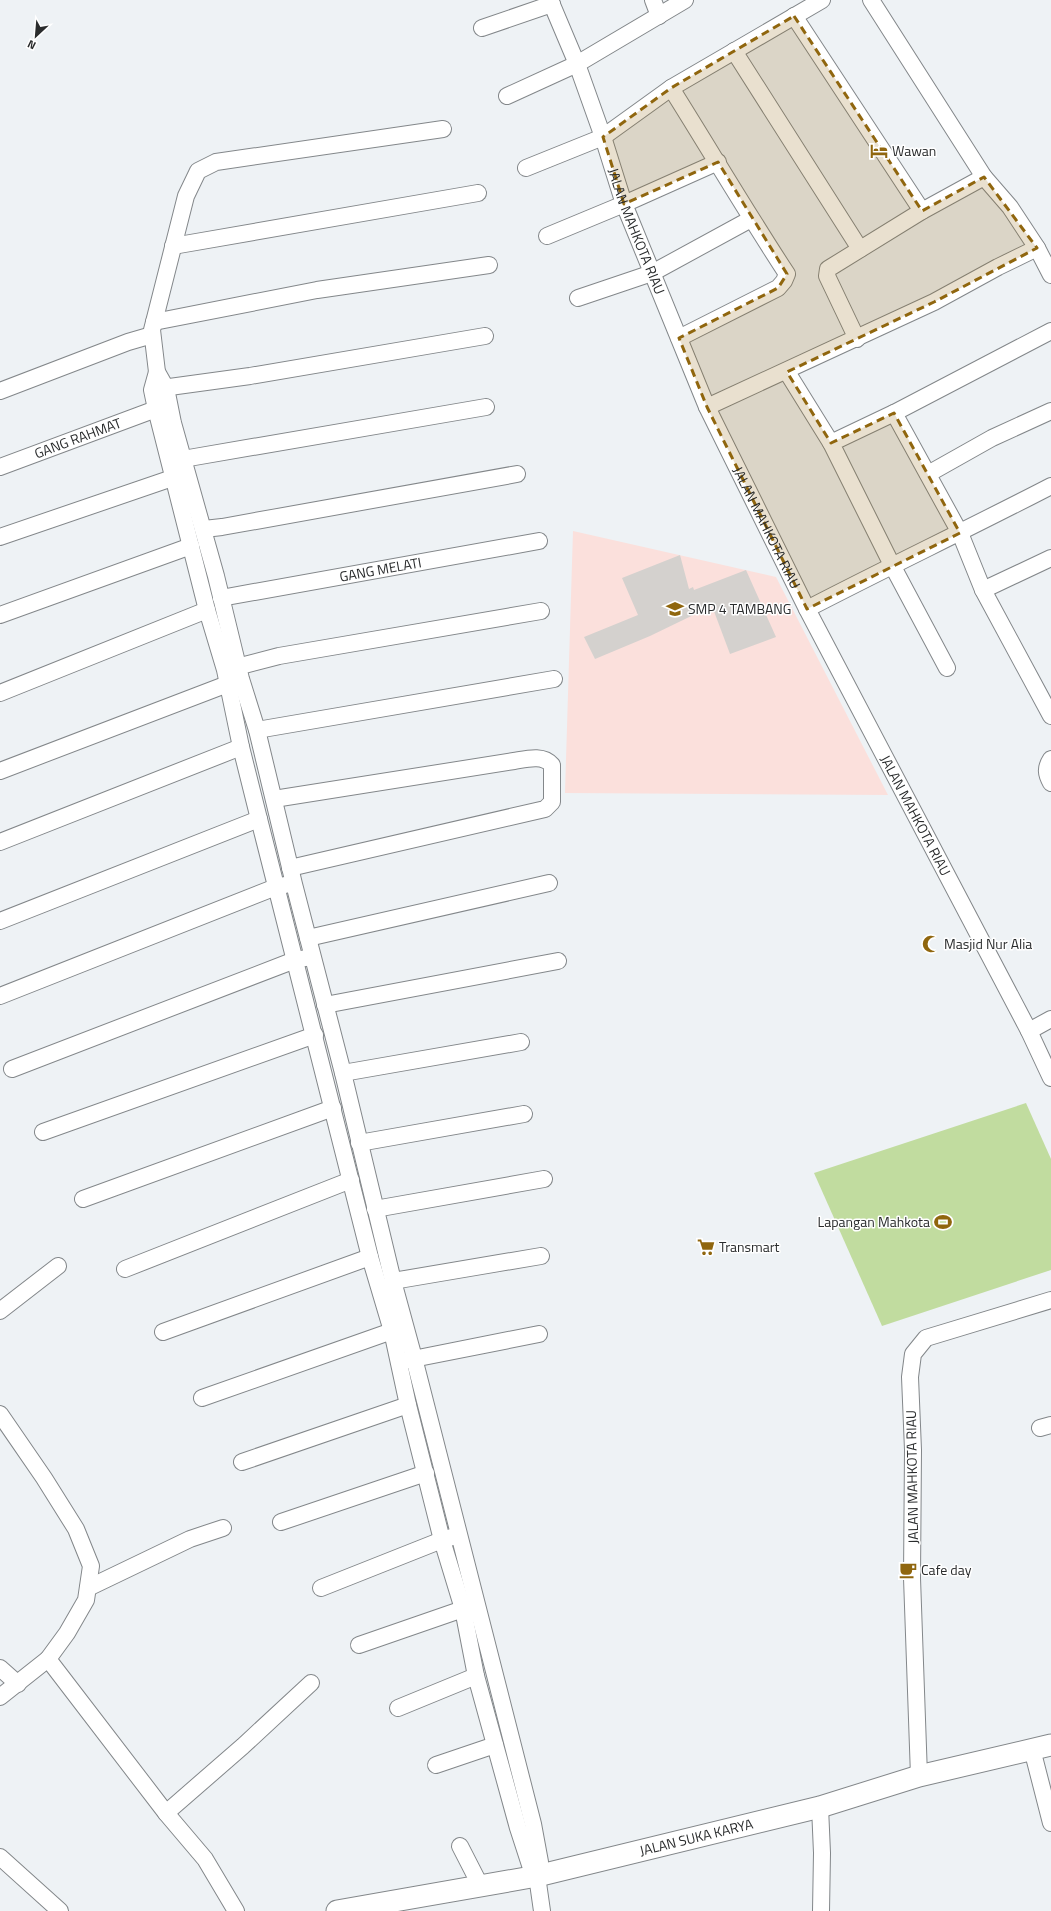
<svg xmlns="http://www.w3.org/2000/svg" width="1051" height="1911" viewBox="0 0 1051 1911" font-family="'Titillium Web',sans-serif">
<rect width="100%" height="100%" fill="#eef2f5"/>
<polygon fill="#fbe0dc" points="573,531 776,577 888,795 565,793"/>
<polygon fill="#c1dc9f" points="1026,1103 1051,1159 1051,1270 882,1326 814,1173"/>
<polygon fill="#d4d1ce" points="680,555 689,589 693,587 694,590 746,570 776,637 730,654 712,606 650,636 595,659 584,637 638,615 622,578"/>
<g fill="none" stroke-linecap="round" stroke-linejoin="round">
<g stroke="#83878a" stroke-width="18">
<g id="minor">
<path id="s1" d="M550,0L577,64L603,137L624,204L707,407L807,609L1029,1031L1051,1078"/>
<polyline points="653,0 659,16"/>
<polyline points="871,0 984,177 1010,207 1037,248 1051,275"/>
<polyline points="794,16 922,211"/>
<polyline points="482,28 552,4"/>
<polyline points="734,51 860,249"/>
<path d="M671,88C710,150 747,213 787,274L784,281L778,288L679,338"/>
<polyline points="507,96 577,64 685,0"/>
<polyline points="443,129 216,162 198,171 186,196 152,330 157,372 166,388 173,423 216,576 241,679 257,730 294,884 343,1073 393,1281 414,1358 533,1824 540,1862 537,1876"/>
<polyline points="526,168 603,137 671,88 822,0"/>
<polyline points="547,236 624,204 718,162"/>
<polyline points="173,246 478,193"/>
<polyline points="578,298 652,273 751,219"/>
<polyline points="154,322 317,290 489,265"/>
<polyline points="857,339 827,276 828,269 922,211 984,177"/>
<polyline points="157,372 152,390 156,409 207,610 225,670 241,747 259,819 370,1257 392,1331 408,1405 442,1540 463,1609 476,1676 518,1828 531,1868 537,1876 542,1911"/>
<polyline points="787,372 831,443"/>
<polyline points="155,389 250,376 485,336"/>
<polyline points="0,391 128,342 152,335"/>
<polyline points="707,407 934,302 998,267 1037,248"/>
<polyline points="894,413 960,533 983,590 1051,716"/>
<polyline points="183,459 486,407"/>
<path id="s2" d="M0,467L156,409"/>
<polyline points="928,474 992,438 1051,411"/>
<polyline points="204,529 222,527 517,474"/>
<polyline points="0,537 184,474"/>
<polyline points="983,590 1051,558"/>
<path id="s3" d="M221,598L539,541"/>
<path d="M807,609C888,567 970,528 1051,486"/>
<polyline points="0,615 191,546"/>
<polyline points="947,668 892,565 831,443 894,413 1051,331"/>
<polyline points="229,669 279,656 541,611"/>
<polyline points="0,693 207,610"/>
<polyline points="257,730 554,679"/>
<path d="M1051,759C1045,768 1046,774 1051,783"/>
<polyline points="0,771 238,680"/>
<path d="M274,799L514,761C526,759 543,754 552,765V802L545,809L290,868"/>
<polyline points="0,842 241,747"/>
<polyline points="0,921 259,819"/>
<polyline points="308,938 549,883"/>
<polyline points="0,996 276,887 285,885"/>
<polyline points="325,1005 558,961"/>
<polyline points="1029,1031 1051,1019"/>
<polyline points="12,1069 295,960 306,958"/>
<polyline points="343,1073 521,1042"/>
<polyline points="43,1132 315,1035"/>
<polyline points="359,1143 524,1114"/>
<polyline points="83,1199 333,1108"/>
<polyline points="375,1209 544,1179"/>
<polyline points="125,1269 351,1180"/>
<polyline points="393,1281 541,1256"/>
<polyline points="0,1311 58,1266"/>
<polyline points="163,1332 370,1257"/>
<polyline points="403,1361 539,1334"/>
<polyline points="202,1398 392,1331"/>
<polyline points="0,1414 44,1478 76,1529 91,1566 86,1600 67,1633 48,1659 166,1813 205,1859 236,1911"/>
<polyline points="1040,1428 1051,1425"/>
<polyline points="242,1462 408,1405"/>
<polyline points="281,1522 426,1473"/>
<polyline points="88,1588 190,1539 223,1528"/>
<polyline points="321,1588 442,1540 452,1537"/>
<polyline points="359,1645 463,1609"/>
<polyline points="0,1668 18,1684"/>
<polyline points="0,1697 48,1659"/>
<polyline points="398,1708 476,1676"/>
<polyline points="1032,1749 1051,1823"/>
<polyline points="436,1765 495,1745"/>
<polyline points="919,1776 912,1578 913,1450 910,1377 913,1354 926,1338 1051,1300"/>
<polyline points="820,1807 822,1853 821,1911"/>
<polyline points="166,1813 243,1746 311,1683"/>
<polyline points="460,1846 480,1885"/>
<polyline points="0,1857 60,1911"/>
</g>
</g>
<g stroke="#83878a" stroke-width="23">
<g id="major">
<path id="s4" d="M337,1911L537,1876L820,1807L919,1776L1051,1745"/>
</g>
</g>
<use href="#minor" stroke="#fff" stroke-width="16"/>
<use href="#major" stroke="#fff" stroke-width="21"/>
</g>
<path fill="#90660e" fill-opacity="0.2" stroke="#90660e" stroke-width="3" stroke-dasharray="8 5" stroke-linejoin="round" d="M794,16L922,211L984,177L1037,248L934,302L787,372L831,443L894,413L960,533L807,609L707,407L679,338L778,288L787,274L718,162L624,204L603,137L671,88Z"/>
<defs>
<g id="hotel-bare" transform="scale(1.38)"><path d="M-6-4.5h1.5V1H6V5H4.5V3h-9V5H-6ZM-4 0a1.8 1.8 0 1 1 3.6 0ZM.5 0V-2.5h3Q6-2.5 6 0Z" fill="#90660e" stroke="#fff" stroke-width="2.5" paint-order="stroke"/></g>
<g id="school-bare" transform="scale(1.38)"><path d="M0-5L7-2L0 1L-7-2ZM-4 1L0 2.5L4 1V4Q0 6-4 4Z" fill="#90660e" stroke="#fff" stroke-width="2.5" paint-order="stroke"/></g>
<g id="mosque-bare" transform="scale(1.38)"><path d="M3.5-4.9A6 6 0 1 0 3.5 4.9A5 5 0 1 1 3.5-4.9Z" fill="#90660e" stroke="#fff" stroke-width="2.5" paint-order="stroke"/></g>
<g id="stadium-bare" transform="scale(1.38)"><path d="M0-5a6.5 5 0 1 0 0 10a6.5 5 0 1 0 0-10ZM-3.5-1.8h7v3.6h-7Z" fill="#90660e" stroke="#fff" stroke-width="2.5" paint-order="stroke"/></g>
<g id="supermarket-bare" transform="scale(1.38)"><path d="M-6-5.5h2.5l.6 2H6L4.5 2H-2.5L-4.4-4H-6ZM-1.5 3.2a1.3 1.3 0 1 0 .1 0ZM3 3.2a1.3 1.3 0 1 0 .1 0Z" fill="#90660e" stroke="#fff" stroke-width="2.5" paint-order="stroke"/></g>
<g id="cafe-bare" transform="scale(1.38)"><path d="M-5.5-4.5H6V0H3Q3 3.5 0 3.5H-2.5Q-5.5 3.5-5.5 0ZM3-3.2v2h1.7v-2ZM-6 4.5H4V6H-6Z" fill="#90660e" stroke="#fff" stroke-width="2.5" paint-order="stroke"/></g>
</defs>
<g fill-rule="evenodd">
<use href="#hotel-bare" x="879" y="151"/>
<use href="#school-bare" x="675" y="609"/>
<use href="#mosque-bare" x="931" y="944"/>
<use href="#stadium-bare" x="943" y="1222"/>
<use href="#supermarket-bare" x="706" y="1247"/>
<use href="#cafe-bare" x="908" y="1570"/>
</g>
<g text-anchor="middle" stroke-width="3" stroke-linejoin="round" paint-order="stroke">
<g font-size="14" fill="#2a2c2d" stroke="#fff" text-anchor="start">
<text x="892" y="156">Wawan</text>
<text x="688" y="614">SMP 4 TAMBANG</text>
<text x="944" y="949">Masjid Nur Alia</text>
<text x="930" y="1227" text-anchor="end">Lapangan Mahkota</text>
<text x="719" y="1252">Transmart</text>
<text x="921" y="1575">Cafe day</text>
</g>
<g font-size="14" fill="#2a2c2d" stroke="#fff">
<text dy="5" stroke="none"><textPath href="#s1" startOffset="247">JALAN MAHKOTA RIAU</textPath></text>
<text dy="5" stroke="none"><textPath href="#s2" startOffset="83">GANG RAHMAT</textPath></text>
<text dy="5" stroke="none"><textPath href="#s1" startOffset="571">JALAN MAHKOTA RIAU</textPath></text>
<text dy="5" stroke="none"><textPath href="#s3" startOffset="162">GANG MELATI</textPath></text>
<text dy="5" stroke="none"><textPath href="#s1" startOffset="895">JALAN MAHKOTA RIAU</textPath></text>
<text transform="translate(912 1477) rotate(-91)" y="5">JALAN MAHKOTA RIAU</text>
<text dy="5" stroke="none"><textPath href="#s4" startOffset="367">JALAN SUKA KARYA</textPath></text>
</g>
</g>
<g transform="translate(36 36) rotate(206)" stroke="#ffffff" stroke-width="3" paint-order="stroke">
<path d="M0-3L7 15L0 10L-7 15Z" fill="#2a2c2d"/>
<text y="-6" font-size="11" font-weight="bold" text-anchor="middle" fill="#2a2c2d">N</text>
</g>
</svg>
